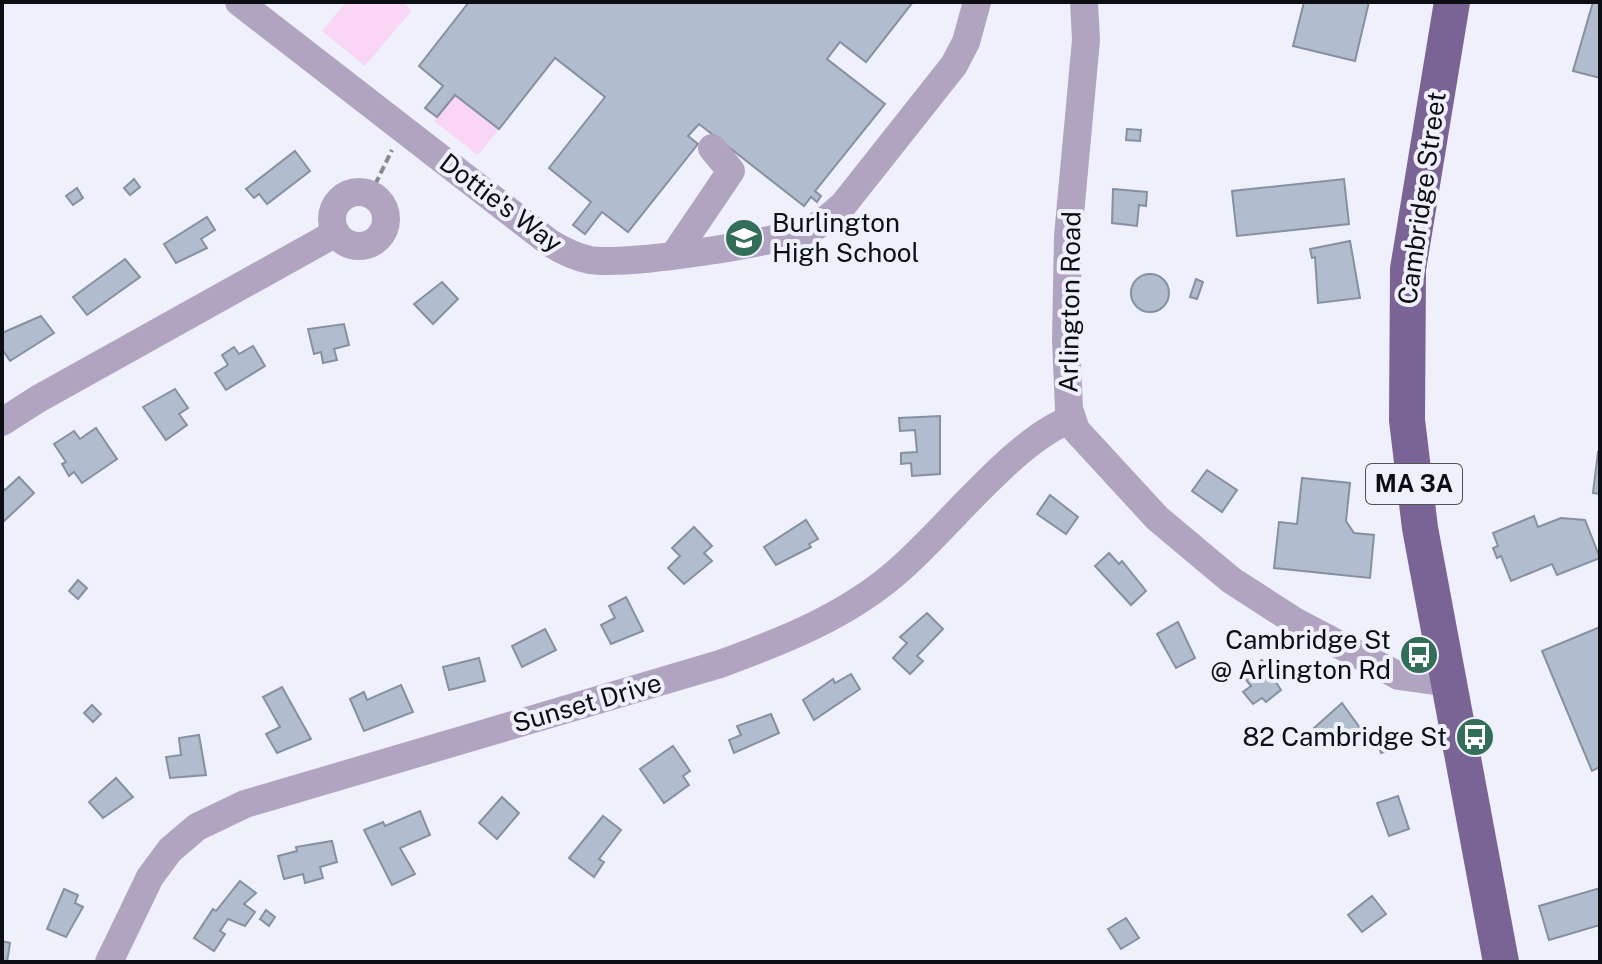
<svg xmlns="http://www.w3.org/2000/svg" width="1602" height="964" viewBox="0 0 1602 964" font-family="'Public Sans',sans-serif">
<rect width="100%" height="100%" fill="#eff0fc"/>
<g fill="#f9d5f6">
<polygon points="346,2 402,2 412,10 365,66 322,31"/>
<polygon points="455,95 499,129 478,155 434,121"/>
</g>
<g fill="#b1bcce" stroke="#8590a0" stroke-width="2">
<polygon points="469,2 913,2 866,62 840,42 827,59 885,104 815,191 821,196 817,202 811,197 804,206 699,124 688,136 698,144 628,232 602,212 585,234 573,225 591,202 549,168 605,97 555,58 499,129 455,95 437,117 425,108 443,86 419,66"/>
<polygon points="1304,2 1369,2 1355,61 1293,46"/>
<polygon points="1593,2 1600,2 1600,78 1573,71"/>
<polygon points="1127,129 1141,130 1140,141 1126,140"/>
<polygon points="295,151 310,171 267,204 259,194 254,198 246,189"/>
<polygon points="134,179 140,187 130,195 124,188"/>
<polygon points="1344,179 1349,224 1237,236 1232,191"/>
<polygon points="77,188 83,198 73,205 66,196"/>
<polygon points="1113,189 1147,192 1146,206 1139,205 1137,226 1112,223"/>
<polygon points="207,217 215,230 201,239 207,248 176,263 164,244"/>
<polygon points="1350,241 1360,298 1318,303 1315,257 1312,258 1310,249"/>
<polygon points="125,259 140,277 87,315 73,297"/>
<circle cx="1150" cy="293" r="19"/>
<polygon points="1196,279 1203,282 1197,299 1190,297"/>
<polygon points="442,282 458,299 433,324 414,304"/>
<polygon points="41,316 54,333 10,361 2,349 2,333"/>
<polygon points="344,324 349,345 334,349 337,360 323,363 321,352 314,354 308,329"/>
<polygon points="253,346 265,366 226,390 215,373 228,365 222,355 234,347 239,354"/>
<polygon points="175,389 188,408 179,414 187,425 166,440 143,407"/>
<polygon points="940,416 940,474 912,476 911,463 901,464 901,453 917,452 915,430 900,431 899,418"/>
<polygon points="96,428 117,459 82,483 74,472 69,476 62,464 66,462 54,444 74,431 80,439"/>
<polygon points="1598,452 1600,452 1600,494 1593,493"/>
<polygon points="1207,470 1237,490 1222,512 1192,491"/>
<polygon points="19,477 34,493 2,523 2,487 5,490"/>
<polygon points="1302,478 1350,483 1346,521 1354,533 1374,535 1370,578 1274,568 1279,522 1297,524"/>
<polygon points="1050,495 1078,517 1066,534 1037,514"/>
<polygon points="1534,516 1538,527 1561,518 1585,520 1600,558 1557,575 1552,564 1511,581 1501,556 1497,558 1493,548 1498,546 1493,533"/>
<polygon points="806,520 818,539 809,544 811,547 776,565 764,547"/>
<polygon points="694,527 712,546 704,553 712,561 684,584 668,568 680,556 672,548"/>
<polygon points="1109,553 1119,564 1122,561 1146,591 1131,605 1095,566"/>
<polygon points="78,580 87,588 78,599 69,591"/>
<polygon points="626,597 643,631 611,644 601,625 615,618 609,606"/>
<polygon points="927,613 943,629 917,656 923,661 910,674 893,658 907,643 900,637"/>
<polygon points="1178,622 1195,658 1176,668 1157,634"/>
<polygon points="1600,627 1600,767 1592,771 1542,651"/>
<polygon points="545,629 556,650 522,667 512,646"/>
<polygon points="479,658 485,681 449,690 443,667"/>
<polygon points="1262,660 1281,690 1266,702 1262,698 1253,704 1243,692 1251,686 1242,675"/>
<polygon points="851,674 860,689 814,720 803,700 833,679 835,683"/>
<polygon points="401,685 413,712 364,731 350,699 364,692 367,700"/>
<polygon points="282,687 311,739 277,753 266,734 280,727 263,697"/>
<polygon points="1342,703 1363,732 1345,748 1332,733 1325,739 1314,728"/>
<polygon points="92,705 101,714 93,722 84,713"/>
<polygon points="771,714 779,733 734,753 729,740 741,735 737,726"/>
<polygon points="199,735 206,775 170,778 166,757 181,755 179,738"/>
<polygon points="1384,737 1390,750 1381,753 1376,740"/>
<polygon points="673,746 690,771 683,776 689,785 664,803 640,769"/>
<polygon points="116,778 133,797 103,818 89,802"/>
<polygon points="1398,796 1409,829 1389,836 1377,803"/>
<polygon points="502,797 519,813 497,839 479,823"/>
<polygon points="420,811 430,835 400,848 415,874 392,885 364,830 383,822 385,826"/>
<polygon points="603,816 621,830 599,859 604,862 594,877 569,858"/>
<polygon points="332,841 337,862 320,867 323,878 305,883 303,874 284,879 278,856 297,851 296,847"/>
<polygon points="240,881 256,893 244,904 255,912 245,926 228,919 220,931 225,934 214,951 194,938 213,909 216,911"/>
<polygon points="1600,888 1600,925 1549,940 1539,906"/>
<polygon points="64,889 78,895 75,903 83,907 66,937 47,929"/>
<polygon points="1372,896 1386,914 1362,932 1348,915"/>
<polygon points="266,910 275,917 269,926 260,919"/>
<polygon points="1126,918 1139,938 1121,949 1108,929"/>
<polygon points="2,941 10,943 7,962 2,962"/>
</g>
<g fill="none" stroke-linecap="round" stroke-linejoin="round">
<polyline stroke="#878891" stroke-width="4" stroke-dasharray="8 4" stroke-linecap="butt" points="370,195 392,150"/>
<g stroke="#b0a4c0" stroke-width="28">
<path d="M239,2L550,243C563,251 575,257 590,260C627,266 780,243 815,227C826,221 835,212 844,204L954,65L966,42L977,2"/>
<polyline points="1084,2 1086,40 1068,236 1066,340 1069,409 1076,430 1157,518 1231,580 1296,622 1399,676 1449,683"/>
<circle cx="359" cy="219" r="27"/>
<polyline points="674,255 731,171 712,148"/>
<polyline points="2,422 38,399 336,233"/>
<path d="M109,962L150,877L170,850L197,827L245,804L720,664C783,641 847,616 898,571C946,530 1016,438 1072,419"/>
</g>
<polyline stroke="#7a6395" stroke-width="36" points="1452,2 1408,269 1407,420 1420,528 1501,962"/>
</g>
<defs>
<g id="school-disc" transform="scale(2)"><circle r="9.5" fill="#336e58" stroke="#eff0fc"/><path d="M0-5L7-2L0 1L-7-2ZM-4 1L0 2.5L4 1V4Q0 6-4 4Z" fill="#fff"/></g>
<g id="bus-disc" transform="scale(2)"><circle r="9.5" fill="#336e58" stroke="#eff0fc"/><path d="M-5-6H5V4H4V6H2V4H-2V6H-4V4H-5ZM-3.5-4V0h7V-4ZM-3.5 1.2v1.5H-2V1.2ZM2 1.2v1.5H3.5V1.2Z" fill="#fff"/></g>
</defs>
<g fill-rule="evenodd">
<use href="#school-disc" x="744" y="238"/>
<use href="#bus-disc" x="1419" y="655"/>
<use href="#bus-disc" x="1475" y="737"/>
</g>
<g text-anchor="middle" stroke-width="8" stroke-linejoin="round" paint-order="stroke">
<rect fill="#eff0fc" stroke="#51525a" stroke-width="2" x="1366" y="464" width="96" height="40" rx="6"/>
<g font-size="24" font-weight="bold" fill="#0d0e14">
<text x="1414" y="492">MA 3A</text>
</g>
<g font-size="26" fill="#0d0e14" stroke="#eff0fc">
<text transform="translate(1422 198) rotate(-82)" y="9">Cambridge Street</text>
<text transform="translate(501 203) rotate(37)" y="9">Dottie's Way</text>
<text transform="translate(1070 302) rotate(-89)" y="9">Arlington Road</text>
<text transform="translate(587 703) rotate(-16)" y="9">Sunset Drive</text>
</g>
<g font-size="26" fill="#0d0e14" stroke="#eff0fc" text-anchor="end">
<text x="772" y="232" text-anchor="start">Burlington<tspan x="772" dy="30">High School</tspan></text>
<text x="1391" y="649">Cambridge St<tspan x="1391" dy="30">@ Arlington Rd</tspan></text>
<text x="1447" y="746">82 Cambridge St</text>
</g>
</g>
<rect width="1602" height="964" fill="none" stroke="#0d0e14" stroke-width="8"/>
</svg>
